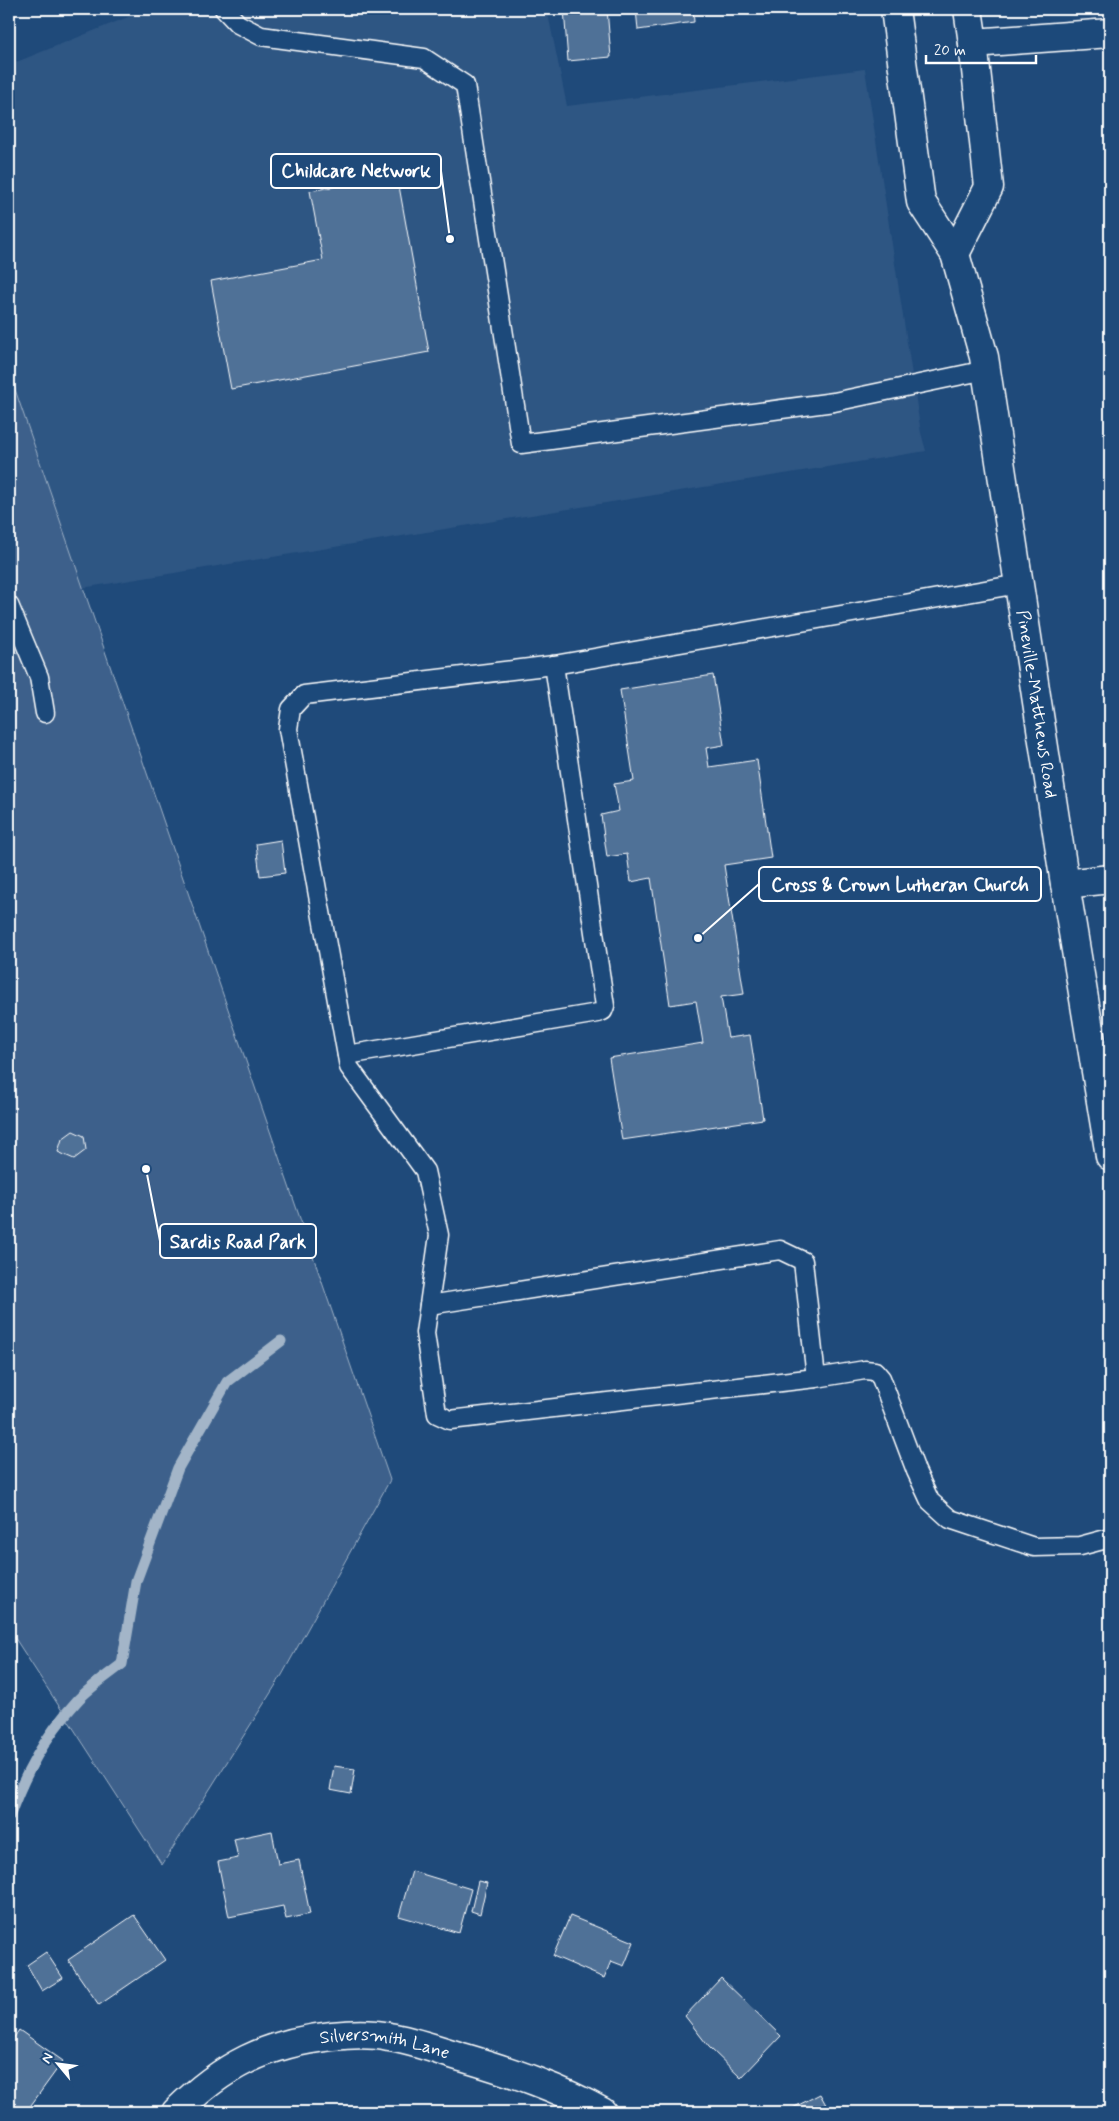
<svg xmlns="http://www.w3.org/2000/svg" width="1119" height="2121" viewBox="0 0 1119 2121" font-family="Mynerve,sans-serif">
<rect width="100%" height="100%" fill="#1f4a7a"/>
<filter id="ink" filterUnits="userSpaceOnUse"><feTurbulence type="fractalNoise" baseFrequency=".02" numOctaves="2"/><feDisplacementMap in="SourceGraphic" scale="10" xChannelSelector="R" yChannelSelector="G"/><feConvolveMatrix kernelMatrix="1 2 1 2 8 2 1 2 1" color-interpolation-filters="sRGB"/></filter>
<g filter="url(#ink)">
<polygon fill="#2e5683" points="148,9 547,9 567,106 865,69 921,433 926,451 82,588 9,372 9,65"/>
<polygon fill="#3c618b" stroke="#9eb0c5" points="9,372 390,1480 282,1675 162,1865 9,1629"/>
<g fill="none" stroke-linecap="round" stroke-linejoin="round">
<path stroke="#a3b5c8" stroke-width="11" d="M9,1817C25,1773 45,1736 77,1701C90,1687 107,1676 122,1664L136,1581L178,1468L227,1382L281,1341"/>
</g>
<g fill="#507197" stroke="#fff">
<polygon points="564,9 607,9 611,57 568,61"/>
<polygon points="636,9 693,9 694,22 638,30"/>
<polygon points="397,175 429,352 231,389 211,281 323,260 310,191"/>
<polygon points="713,675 724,745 706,748 709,767 757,760 771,858 724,865 744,994 721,997 728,1038 750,1035 763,1119 622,1140 609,1058 703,1043 696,1001 670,1005 651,878 631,882 627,854 607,857 601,815 619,811 614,784 634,781 620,690"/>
<polygon points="281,840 285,873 260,876 256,844"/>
<polygon points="73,1131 84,1136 86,1150 74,1159 58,1152 62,1139"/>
<polygon points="334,1766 355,1769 351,1794 330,1790"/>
<polygon points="272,1831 278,1864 299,1860 310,1914 286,1919 283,1906 229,1917 218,1862 238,1858 234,1839"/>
<polygon points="412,1871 471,1889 459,1933 399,1916"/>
<polygon points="478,1881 487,1883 480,1914 471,1911"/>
<polygon points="134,1915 165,1960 99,2005 68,1960"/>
<polygon points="570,1916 634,1942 624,1966 611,1961 604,1978 553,1956"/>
<polygon points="46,1952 63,1978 42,1991 27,1965"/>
<polygon points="721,1978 781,2036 741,2078 709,2047 685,2016"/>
<polygon points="19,2030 63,2061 26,2112 9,2112 9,2045"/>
<polygon points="820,2094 830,2112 785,2112"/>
</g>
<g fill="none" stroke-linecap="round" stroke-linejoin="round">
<g stroke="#fff" stroke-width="21">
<g id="service">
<polyline points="224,9 238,24 261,36 424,58 465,85 521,444 834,402 986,370"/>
<polyline points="1019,584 554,665 304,695 291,709 288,729 349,1067 425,1171 439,1235 425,1333 437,1414 450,1420 816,1378 865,1370 875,1371 881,1378 916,1471 930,1501 950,1519 1034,1547 1080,1546 1110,1538"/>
<polyline points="9,605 39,677 45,713"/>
<polyline points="347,1055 598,1013 603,1011 605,1006 554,665"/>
<polyline points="429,1305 780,1250 803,1261 816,1378"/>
</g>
</g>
<g stroke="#fff" stroke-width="31">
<g id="minor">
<polyline points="973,43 1110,33"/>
<polyline points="1065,884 1110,879"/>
<path id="s1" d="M176,2112C222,2066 267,2043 332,2036C351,2034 371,2033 389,2037C415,2041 440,2051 465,2058C512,2072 560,2088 602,2112"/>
</g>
</g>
<g stroke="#fff" stroke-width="31">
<g id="primary">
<path id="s2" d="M895,9L921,202L955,254L984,357L1065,884L1110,1156"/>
<polyline points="955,254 989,187 973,43 968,9"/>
</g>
</g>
<use href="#service" stroke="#1f4a7a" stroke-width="18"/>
<use href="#minor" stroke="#1f4a7a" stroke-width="28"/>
<use href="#primary" stroke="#1f4a7a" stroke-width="28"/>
</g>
</g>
<g text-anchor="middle" stroke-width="4.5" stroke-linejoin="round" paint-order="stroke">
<g font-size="18" fill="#fff" stroke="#1f4a7a">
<text dy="6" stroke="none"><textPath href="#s2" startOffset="715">Pineville-Matthews Road</textPath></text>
<text dy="6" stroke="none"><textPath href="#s1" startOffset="231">Silversmith Lane</textPath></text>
</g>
</g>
<path fill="none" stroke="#fff" stroke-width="2" d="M450 239L441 171M698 938L759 884M146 1169L160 1241"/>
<g fill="#fff" stroke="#1f4a7a" stroke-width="2">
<circle cx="450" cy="239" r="5"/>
<circle cx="698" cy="938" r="5"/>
<circle cx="146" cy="1169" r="5"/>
</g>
<g fill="#1f4a7a" stroke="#fff" stroke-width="2">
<rect x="271" y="154" width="170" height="34" rx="5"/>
<rect x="759" y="867" width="282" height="34" rx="5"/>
<rect x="160" y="1224" width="156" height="34" rx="5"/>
</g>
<g font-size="19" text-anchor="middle" font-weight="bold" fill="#fff">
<text x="356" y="177">Childcare Network</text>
<text x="900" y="891">Cross &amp; Crown Lutheran Church</text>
<text x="238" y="1248">Sardis Road Park</text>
</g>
<rect width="1119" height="2121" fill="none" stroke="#1f4a7a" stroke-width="30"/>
<rect x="15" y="15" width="1089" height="2091" fill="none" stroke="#fff" stroke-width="2" filter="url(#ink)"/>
<g transform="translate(58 2064) rotate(299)" stroke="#1f4a7a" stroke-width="4" paint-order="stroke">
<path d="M0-4L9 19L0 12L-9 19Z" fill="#ffffff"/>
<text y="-8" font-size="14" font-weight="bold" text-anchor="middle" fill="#ffffff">N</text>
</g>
<path d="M926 55v8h110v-8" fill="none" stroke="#ffffff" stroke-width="2.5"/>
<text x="934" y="55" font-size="15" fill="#ffffff" stroke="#1f4a7a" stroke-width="4" paint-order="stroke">20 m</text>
</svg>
